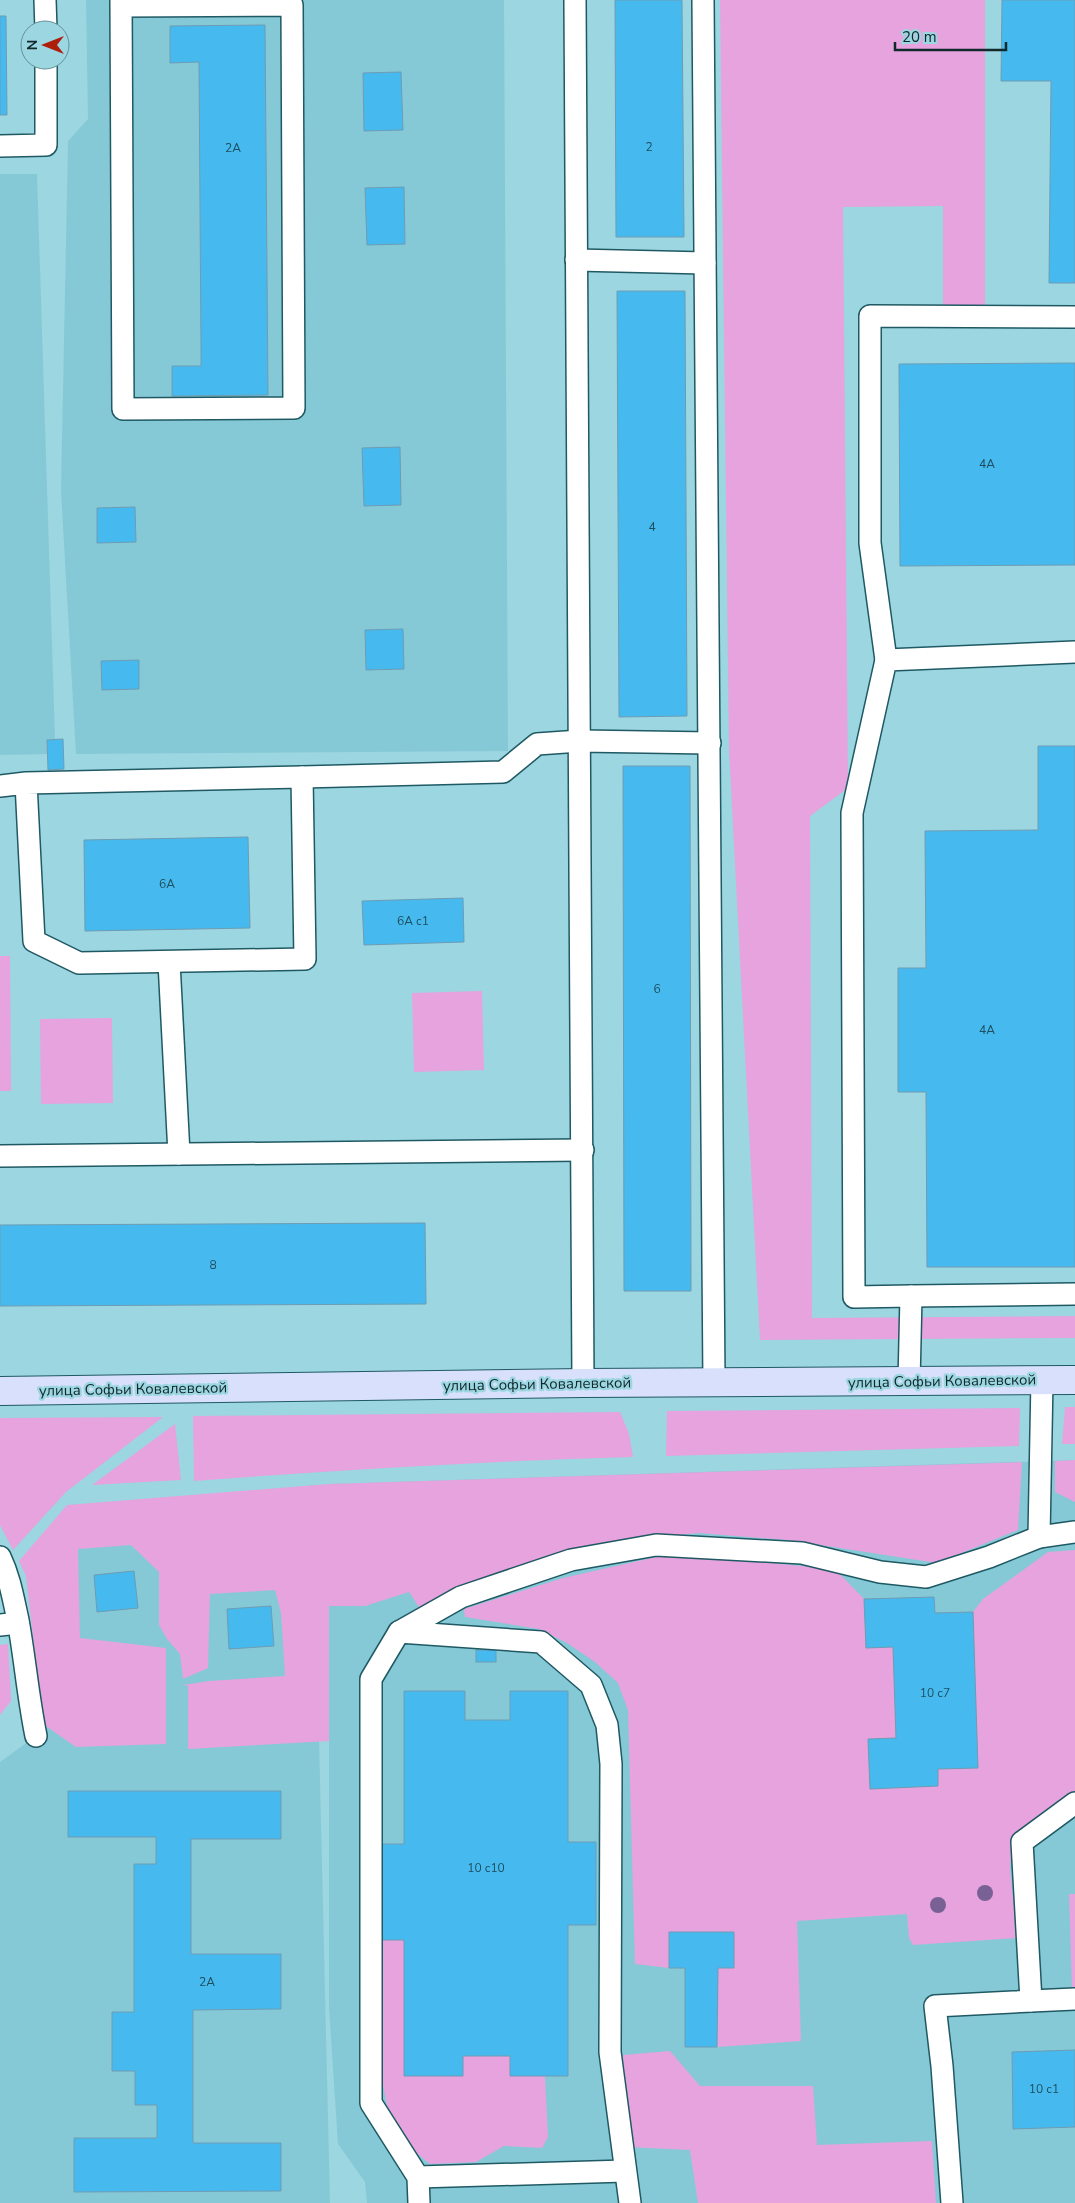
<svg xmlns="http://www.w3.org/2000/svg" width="1075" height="2203" viewBox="0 0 1075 2203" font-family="'Nunito Sans',sans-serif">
<rect width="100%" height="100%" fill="#9cd6e1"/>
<g fill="#86c9d6">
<polygon points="86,0 504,0 508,751 76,754 61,491 68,141 88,119"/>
<polygon points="0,174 37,174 55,739 47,740 47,754 0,755"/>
<polygon points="1075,1460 1075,2203 367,2203 365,2182 338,2144 329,2008 329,1484"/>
<polygon points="313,1485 330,2203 0,2203 0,1762 69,1712 67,1537"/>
</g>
<g fill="#e6a3dd">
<polygon points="720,0 985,0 985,313 943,314 943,206 843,207 848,788 810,816 812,1318 1075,1316 1075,1338 760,1340 729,749"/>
<polygon points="0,956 10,956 11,1091 0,1091"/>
<polygon points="482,991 484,1070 414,1072 412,993"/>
<polygon points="112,1018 113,1103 41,1104 40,1019"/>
<polygon points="1065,1407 1075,1407 1075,1444 1062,1444"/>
<polygon points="1020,1408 1019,1446 666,1456 667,1411"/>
<path d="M620,1412L629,1434L633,1457C486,1461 340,1470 194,1481L193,1416Z"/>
<polygon points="163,1417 66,1492 13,1550 0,1525 0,1418"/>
<polygon points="175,1424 181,1480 92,1485"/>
<polygon points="1075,1460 1075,1502 1055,1492 1055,1461"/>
<polygon points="1022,1462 1018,1530 937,1563 788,1540 698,1533 632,1540 539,1559 419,1607 409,1592 365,1606 329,1606 329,1741 188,1749 188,1686 183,1685 209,1681 285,1676 281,1613 275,1590 210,1594 208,1668 183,1679 180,1654 167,1639 159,1625 159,1572 131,1545 78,1549 80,1638 166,1648 166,1744 76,1747 43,1724 26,1576 19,1561 67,1505 329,1484"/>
<polygon points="1075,1550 1075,1794 1012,1845 1010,1868 1017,1938 913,1945 909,1938 907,1914 797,1921 801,2041 717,2047 718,1968 734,1968 734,1932 670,1932 669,1968 635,1964 628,1710 618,1683 595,1662 567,1643 539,1629 465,1617 464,1609 563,1578 656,1557 718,1558 835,1569 864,1599 866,1648 893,1647 896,1738 868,1739 870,1788 938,1786 938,1769 978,1767 973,1612 983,1599 1048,1552"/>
<polygon points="8,1644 11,1701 0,1715 0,1645"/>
<polygon points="1069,1894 1075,1894 1075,1989 1072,1989"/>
<polygon points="382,1940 404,1940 404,2076 463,2076 463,2056 510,2056 510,2076 545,2076 548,2137 542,2148 504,2146 476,2162 430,2164 408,2146 388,2111 383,2085"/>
<polygon points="670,2051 700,2086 813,2086 817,2145 932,2141 936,2203 698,2203 690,2150 626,2147 623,2055"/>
</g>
<g fill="#46baee" stroke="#6e9cb4">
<polygon points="615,0 682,0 684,237 616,237"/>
<polygon points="1002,0 1075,0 1075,283 1049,283 1051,81 1001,81"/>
<polygon points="0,16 6,16 7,115 0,115"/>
<polygon points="265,25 268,395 172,396 172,366 201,366 201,347 199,62 170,63 170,26"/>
<polygon points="401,72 403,130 364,131 363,73"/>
<polygon points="404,187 405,244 367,245 365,188"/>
<polygon points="617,291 685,291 687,716 619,717"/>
<polygon points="1075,363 1075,565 900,566 899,364"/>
<polygon points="400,447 401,505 364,506 362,448"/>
<polygon points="135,507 136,542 97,543 97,508"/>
<polygon points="403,629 404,669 366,670 365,630"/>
<polygon points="139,660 139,689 102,690 101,661"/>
<polygon points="63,739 64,769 48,770 47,740"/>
<polygon points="1038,746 1075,746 1075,1267 927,1267 926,1092 898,1092 898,968 926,968 925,831 1038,830"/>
<polygon points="623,766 690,766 691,1291 624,1291"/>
<polygon points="248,837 250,928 85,931 84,840"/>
<polygon points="463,898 464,942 364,945 362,901"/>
<polygon points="425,1223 426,1304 0,1306 0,1225"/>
<polygon points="134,1571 138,1608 97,1612 94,1575"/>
<polygon points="934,1597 935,1613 973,1612 978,1768 938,1769 938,1786 870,1789 868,1739 896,1738 893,1647 866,1648 864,1599"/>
<polygon points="271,1606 274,1646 229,1649 227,1609"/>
<rect x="476" y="1650" width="20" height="12"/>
<polygon points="404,1691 465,1691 465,1720 510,1720 510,1691 568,1691 568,1842 596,1842 596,1925 568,1925 568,2076 510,2076 510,2056 463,2056 463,2076 404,2076 404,1940 377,1940 377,1844 404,1844"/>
<polygon points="68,1791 281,1791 281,1839 191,1839 191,1954 281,1954 281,2009 193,2010 193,2143 281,2143 281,2191 74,2192 74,2138 157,2138 157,2105 135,2105 135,2071 112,2071 112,2012 134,2012 134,1864 156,1864 156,1837 68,1837"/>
<polygon points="669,1932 734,1932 734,1968 718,1968 717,2047 685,2047 685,1968 669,1968"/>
<polygon points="1075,2050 1075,2127 1013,2129 1012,2052"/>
</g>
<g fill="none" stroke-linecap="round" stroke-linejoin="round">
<g stroke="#1f5963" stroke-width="24">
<g id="lane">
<polyline points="45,0 46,30"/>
<polyline points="121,0 123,409 294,408 292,5 121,6"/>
<polyline points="575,0 583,1383"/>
<polyline points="703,0 714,1383"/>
<polyline points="0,146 46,145 46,60"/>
<polyline points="576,260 705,263"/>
<polyline points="886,660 870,543 870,316 1075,317"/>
<polyline points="302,777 503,772 537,744 580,741 710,743"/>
<polyline points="0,786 26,783 302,777 305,959 79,963 34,941 26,783"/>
<polyline points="169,962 179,1154"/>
<polyline points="0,1156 583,1150"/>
<polyline points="911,1296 1075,1294"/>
<polyline points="909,1382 911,1296 854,1297 852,813 886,660 1075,652"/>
<polyline points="1039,1537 1042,1380"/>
<path d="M0,1557C10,1578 13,1598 18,1620C25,1659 28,1697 36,1736"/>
<polyline points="0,1625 18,1623"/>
<polyline points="399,1632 461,1597 571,1560 656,1545 802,1553 880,1572 926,1577 989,1557 1039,1537 1075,1532"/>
<polyline points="1031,2001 1075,1999"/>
<polyline points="418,2177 625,2171"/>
<polyline points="419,2203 418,2177 371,2103 371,1679 399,1632 541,1642 591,1685 607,1725 611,1764 610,2052 630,2203"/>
<polyline points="952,2203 942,2066 935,2006 1031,2001 1022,1842 1075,1803"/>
</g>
</g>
<g stroke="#1f5963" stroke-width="30">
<polyline id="secondary" points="0,1391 583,1383 1075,1380"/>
</g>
<use href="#lane" stroke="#fff" stroke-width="21"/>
<use href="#secondary" stroke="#d9e0fb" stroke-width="28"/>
</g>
<g fill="#796196">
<circle cx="985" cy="1893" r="8"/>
<circle cx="938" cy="1905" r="8"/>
</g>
<g text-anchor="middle" stroke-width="4.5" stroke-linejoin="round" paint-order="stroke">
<g font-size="12" fill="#1e4d5d">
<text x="649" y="151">2</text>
<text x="233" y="152">2А</text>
<text x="987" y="468">4А</text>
<text x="652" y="531">4</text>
<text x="167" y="888">6А</text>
<text x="413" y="925">6А с1</text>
<text x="657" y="993">6</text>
<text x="987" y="1034">4А</text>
<text x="213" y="1269">8</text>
<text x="935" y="1697">10 с7</text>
<text x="486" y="1872">10 с10</text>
<text x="207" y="1986">2А</text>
<text x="1044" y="2093">10 с1</text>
</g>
<g font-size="15" fill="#11292d" stroke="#9cd6e1">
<text transform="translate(942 1381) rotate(-1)" y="5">улица Софьи Ковалевской</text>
<text transform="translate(537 1384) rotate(-1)" y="5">улица Софьи Ковалевской</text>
<text transform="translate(133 1389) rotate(-1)" y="5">улица Софьи Ковалевской</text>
</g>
</g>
<g transform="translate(45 45) rotate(270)"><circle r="24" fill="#9cd6e1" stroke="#649199"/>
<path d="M0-4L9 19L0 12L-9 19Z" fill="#ad1f0b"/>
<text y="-8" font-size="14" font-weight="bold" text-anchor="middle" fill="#11292d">N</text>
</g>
<path d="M895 42v8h111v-8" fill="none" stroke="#11292d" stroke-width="2.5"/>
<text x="902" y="42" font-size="15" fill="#11292d" stroke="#9cd6e1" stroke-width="4" paint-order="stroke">20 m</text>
</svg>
